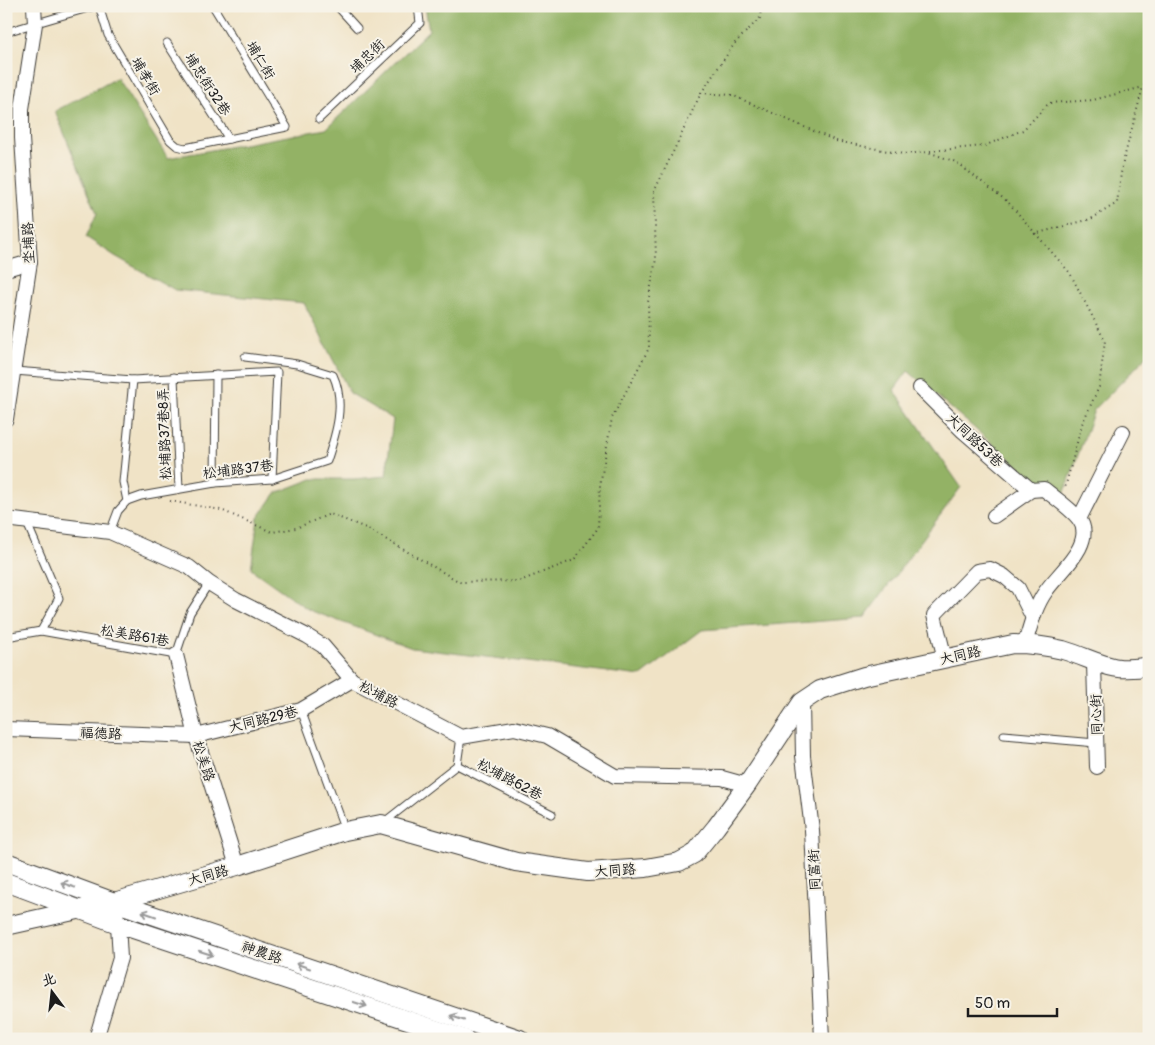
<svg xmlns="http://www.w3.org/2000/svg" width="1155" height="1045" viewBox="0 0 1155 1045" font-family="Pangolin,'LXGW WenKai TC',sans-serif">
<rect width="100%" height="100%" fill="#f7f3e8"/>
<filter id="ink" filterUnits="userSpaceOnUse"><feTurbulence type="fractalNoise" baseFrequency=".02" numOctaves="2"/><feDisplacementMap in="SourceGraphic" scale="10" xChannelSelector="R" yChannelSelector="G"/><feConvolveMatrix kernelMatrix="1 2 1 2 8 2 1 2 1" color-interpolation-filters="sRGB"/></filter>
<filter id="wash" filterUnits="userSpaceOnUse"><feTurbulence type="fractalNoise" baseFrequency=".0096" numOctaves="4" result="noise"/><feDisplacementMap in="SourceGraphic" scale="20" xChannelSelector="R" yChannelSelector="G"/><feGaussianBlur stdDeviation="1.12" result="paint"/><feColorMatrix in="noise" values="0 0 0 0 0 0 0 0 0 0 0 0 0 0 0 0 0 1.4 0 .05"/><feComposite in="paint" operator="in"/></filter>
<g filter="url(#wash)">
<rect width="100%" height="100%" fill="#f0e3c6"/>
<polygon fill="#93b265" stroke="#586740" points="425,6 1149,6 1149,354 1094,410 1061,503 908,371 894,390 961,487 864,618 702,630 641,676 412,648 309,610 251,569 258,518 276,493 312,479 354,479 386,476 393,419 350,393 304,303 175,290 115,256 86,237 97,213 55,111 117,78 168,158 326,129 429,30"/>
</g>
<g filter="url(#ink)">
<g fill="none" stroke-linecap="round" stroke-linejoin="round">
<g stroke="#3c3a36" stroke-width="9">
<g id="service">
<polyline points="99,6 108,35 170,140 177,146 185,148 287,127 213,6"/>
<polyline points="337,6 357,28"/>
<polyline points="6,32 95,6"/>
<polyline points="167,43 229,139"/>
<polyline points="319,119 420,23 418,6"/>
<polyline points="14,371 133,380 123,482 127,501"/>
<polyline points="174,377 179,489"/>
<polyline points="133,380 277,372 272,479"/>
<polyline points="215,483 216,375"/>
<polyline points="27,523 59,598 41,631"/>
<path d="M110,532L118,511L127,501L141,496L215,483L272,479L327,461C336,434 346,403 333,375L297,364L245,357"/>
<polyline points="6,637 41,631 176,655 190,613 209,583"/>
<polyline points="301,710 345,830"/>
<polyline points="1004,735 1096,743"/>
<polyline points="457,765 552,814"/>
<polyline points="383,823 457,765 461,737"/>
</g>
</g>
<g stroke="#3c3a36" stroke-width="16">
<g id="minor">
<polyline points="6,269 30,262"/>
<polyline points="920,388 963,431 1031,490"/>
<polyline points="6,419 30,262 22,138 22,109 35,24 34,6"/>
<path d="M994,516L1031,490L1044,489C1055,498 1070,508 1079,519C1097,543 1057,574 1046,591C1035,606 1030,627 1025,644"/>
<polyline points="6,519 110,532 189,567 209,583 236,600 307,636 323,646 352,680 461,737 514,728 547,736 615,776 722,778 747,785"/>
<polyline points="1079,519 1123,432"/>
<polyline points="176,655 196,736 237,866"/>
<polyline points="945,659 934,615 977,571 990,569 1004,576 1018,588 1033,618"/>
<polyline points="1094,663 1097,767"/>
<polyline points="802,702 803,756 812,830 822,1039"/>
<polyline points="6,729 196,736 301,710 352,680"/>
<polyline points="96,1039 120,958 118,924 114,902"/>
</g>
</g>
<g stroke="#3c3a36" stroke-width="20">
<g id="tertiary">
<polyline points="6,862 114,902 520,1039"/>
<polyline points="6,882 118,924 465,1039"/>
<path d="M6,926L114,902L237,866L345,831L381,824L516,862L588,872L646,868L679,862L694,854L716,827L747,785L802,702L820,690L864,676L1013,644C1030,644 1046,646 1063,650C1097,660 1110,674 1149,666"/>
</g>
</g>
<g stroke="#3c3a36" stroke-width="2" stroke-dasharray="1 4" stroke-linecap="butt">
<polyline points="701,93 735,43 760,18 761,6"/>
<polyline points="930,151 984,146 1023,130 1049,103 1093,100 1143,87"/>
<polyline points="1034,234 1091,219 1117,203 1122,166 1143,87 1149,78"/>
<polyline points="170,501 221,510 272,532 296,528 330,514 366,528 460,582 520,581 574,560 598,528 600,485 612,418 649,348 648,302 656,259 654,192 701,93 732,95 836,141 903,154 928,152 956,162 1008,202 1070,273 1105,341 1099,387 1082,424 1065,488"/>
</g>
<use href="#service" stroke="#fff" stroke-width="7"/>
<use href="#minor" stroke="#fff" stroke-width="14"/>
<use href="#tertiary" stroke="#fff" stroke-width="18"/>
</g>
<defs><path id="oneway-shaft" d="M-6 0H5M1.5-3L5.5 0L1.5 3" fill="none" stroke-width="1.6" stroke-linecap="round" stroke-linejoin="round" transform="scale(1.25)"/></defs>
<g stroke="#999">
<use href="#oneway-shaft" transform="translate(68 885) rotate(-160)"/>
<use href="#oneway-shaft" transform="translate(149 914) rotate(-161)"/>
<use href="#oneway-shaft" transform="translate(206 953) rotate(18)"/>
<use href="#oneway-shaft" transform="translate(303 966) rotate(-161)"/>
<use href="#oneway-shaft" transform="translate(360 1004) rotate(18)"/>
<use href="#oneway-shaft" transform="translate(457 1018) rotate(-161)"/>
</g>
</g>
<g text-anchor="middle" stroke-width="4" stroke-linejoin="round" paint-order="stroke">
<g font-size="14" fill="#1c1c1c" stroke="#f7f3e8">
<text transform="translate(367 56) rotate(-44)" y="5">埔忠街</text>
<text transform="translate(261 60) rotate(59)" y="5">埔仁街</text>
<text transform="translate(146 76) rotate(59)" y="5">埔孝街</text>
<text transform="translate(208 84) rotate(57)" y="5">埔忠街32巷</text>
<text transform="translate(28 243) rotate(-93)" y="5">坔埔路</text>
<text transform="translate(164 434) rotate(-92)" y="5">松埔路37巷8弄</text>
<text transform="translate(975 440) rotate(43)" y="5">大同路53巷</text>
<text transform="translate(238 469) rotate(-7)" y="5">松埔路37巷</text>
<text transform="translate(135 635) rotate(10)" y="5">松美路61巷</text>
<text transform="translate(960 655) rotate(-13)" y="5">大同路</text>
<text transform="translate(379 694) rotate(28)" y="5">松埔路</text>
<text transform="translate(1096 715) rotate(-92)" y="5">同心街</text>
<text transform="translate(263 719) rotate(-14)" y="5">大同路29巷</text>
<text transform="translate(101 733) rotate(2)" y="5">福德路</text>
<text transform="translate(204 761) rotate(72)" y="5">松美路</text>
<text transform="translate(510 779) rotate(28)" y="5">松埔路62巷</text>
<text transform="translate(615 870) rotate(-4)" y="5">大同路</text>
<text transform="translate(814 870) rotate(-93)" y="5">同富街</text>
<text transform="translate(208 875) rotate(-16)" y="5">大同路</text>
<text transform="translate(262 952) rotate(19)" y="5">神農路</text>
</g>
</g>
<rect width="1155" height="1045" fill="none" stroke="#f7f3e8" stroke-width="25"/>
<g transform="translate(52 992) rotate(345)" stroke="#f7f3e8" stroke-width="4" paint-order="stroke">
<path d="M0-4L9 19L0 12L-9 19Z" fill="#1c1c1c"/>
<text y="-8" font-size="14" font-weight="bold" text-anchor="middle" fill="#1c1c1c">北</text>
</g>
<path d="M968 1008v8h89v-8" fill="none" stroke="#1c1c1c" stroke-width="2.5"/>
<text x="975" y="1008" font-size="15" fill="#1c1c1c" stroke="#f7f3e8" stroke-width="4" paint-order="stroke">50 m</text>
</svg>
